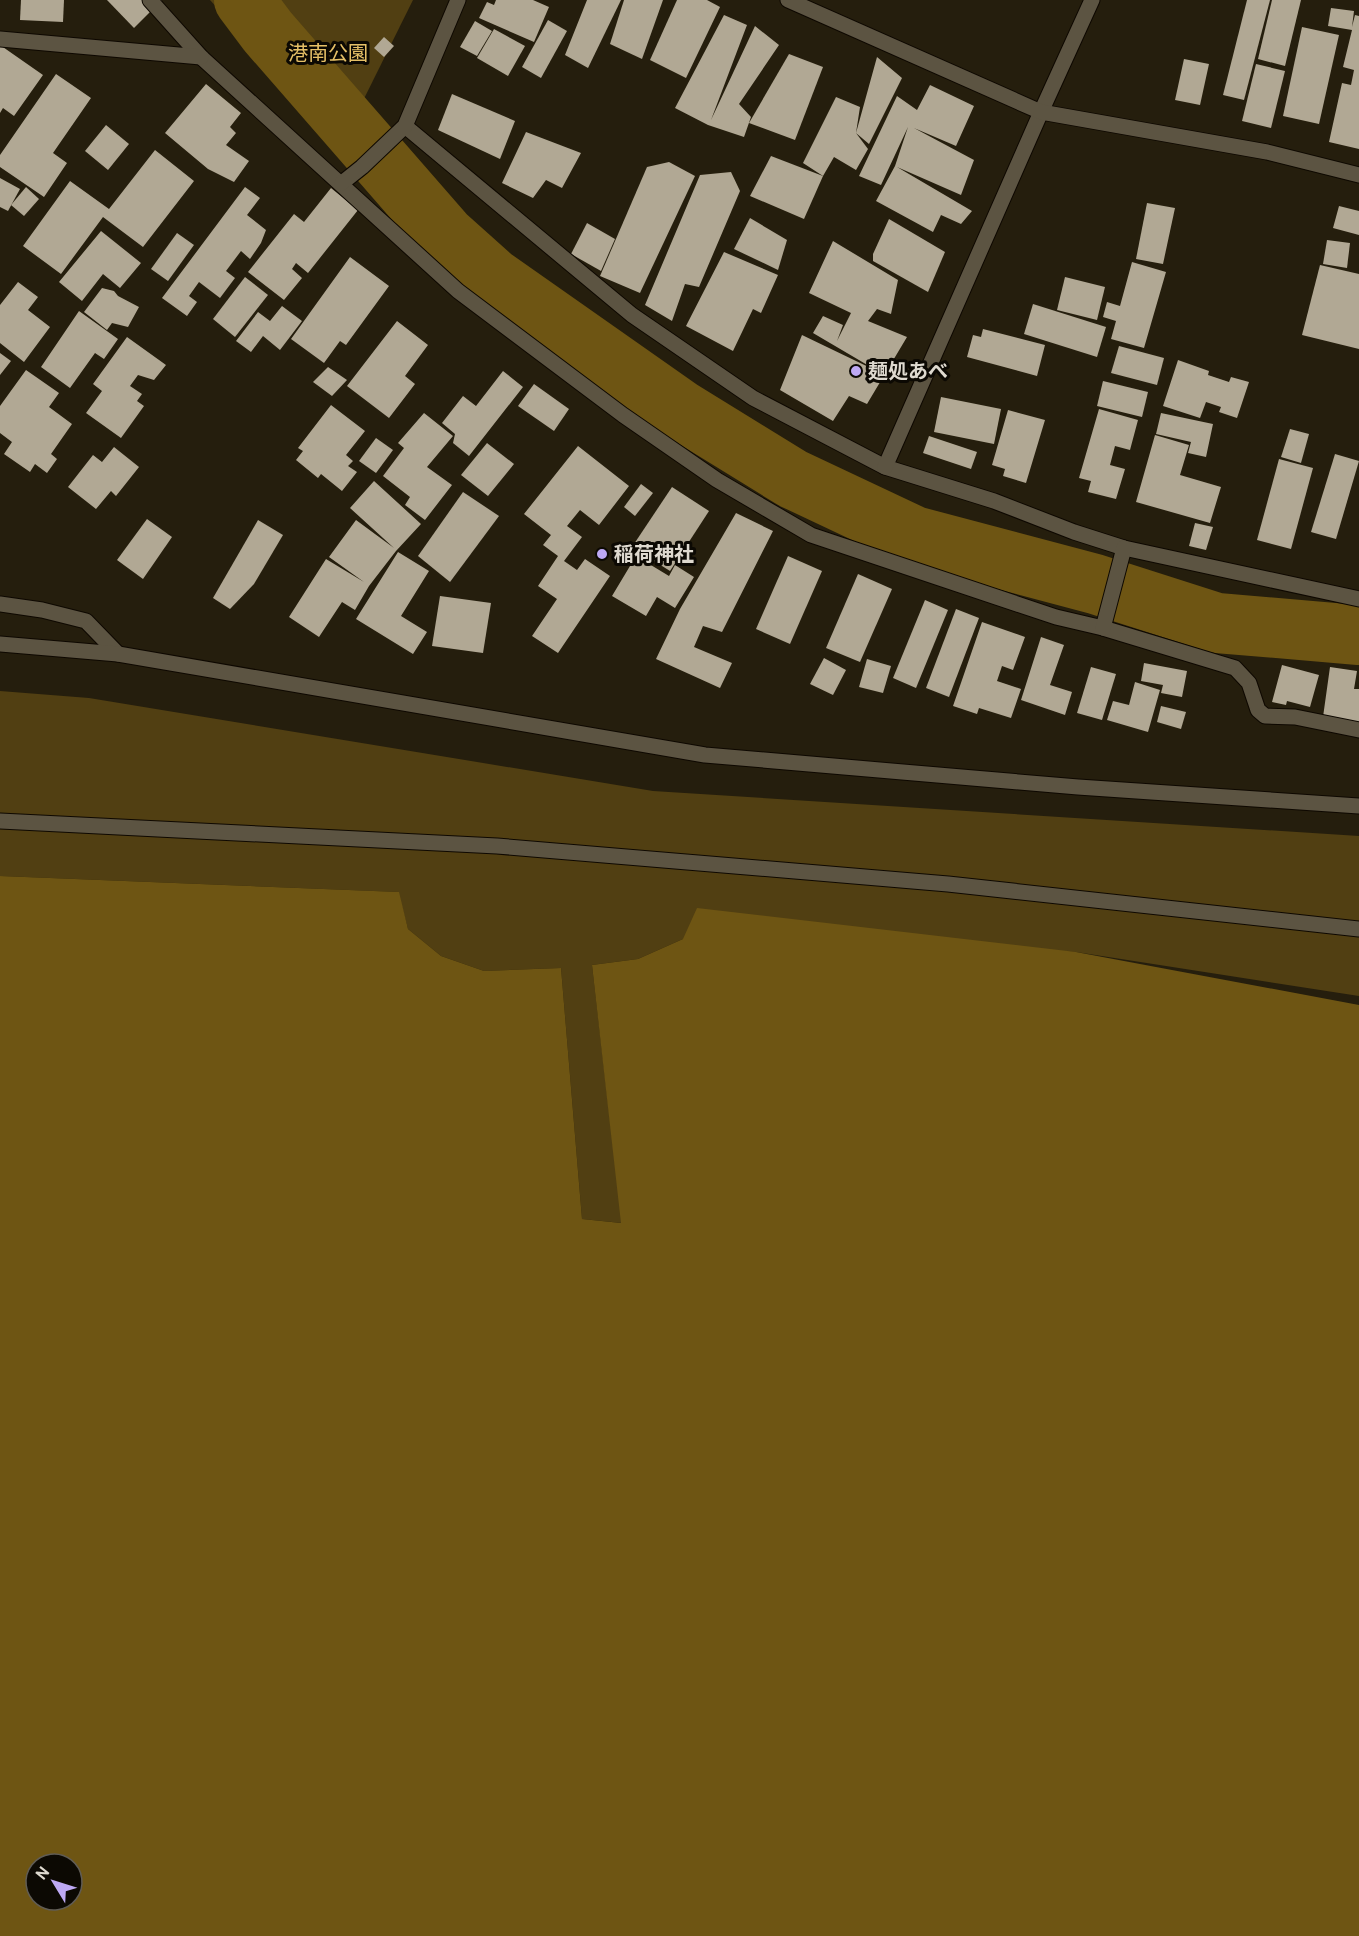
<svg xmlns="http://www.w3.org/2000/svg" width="1359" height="1936" viewBox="0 0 1359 1936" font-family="Overpass,'Noto Sans JP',sans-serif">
<rect width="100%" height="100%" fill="#251e0d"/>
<g fill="#513f12">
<polygon points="210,0 413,0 341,145"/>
<polygon points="0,691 89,698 653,791 1359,836 1359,996 1076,952 683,939 638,959 592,965 622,1223 582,1219 561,968 484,971 441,956 408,929 398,892 0,876"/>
</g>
<path fill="#6e5513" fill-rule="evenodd" d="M0,876L399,892L408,929L441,956L484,971L561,968L582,1219L621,1223L592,965L638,959L683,939L697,908L1076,952L1359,1005V1936H0ZM36,1864H72V1900H36Z"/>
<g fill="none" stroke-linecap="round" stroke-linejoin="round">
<polyline stroke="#6e5513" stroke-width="60" points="244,0 268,32 445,235 493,278 681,410 793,479 914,536 1095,584 1217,623 1359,635"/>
</g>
<g fill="#b1a894">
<polygon points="21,0 64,0 63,22 20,20"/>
<polygon points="107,0 162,0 134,28"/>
<polygon points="496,0 533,0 549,7 534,42 479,18 487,2 494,5"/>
<polygon points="587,0 621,0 588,68 565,55"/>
<polygon points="624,0 663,0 642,59 610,44"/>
<polygon points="677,0 707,0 720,7 686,78 650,60"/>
<polygon points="1247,0 1270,0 1244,100 1223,95"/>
<polygon points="1272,0 1301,0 1285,66 1258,59"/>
<polygon points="1331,8 1354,11 1352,27 1355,15 1359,16 1359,149 1329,142 1342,83 1351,85 1354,70 1343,67 1352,30 1328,26"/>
<polygon points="724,15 747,25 711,120 755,26 779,45 739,104 751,117 744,137 708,125 675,108"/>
<polygon points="548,20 567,31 541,78 522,67"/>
<polygon points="475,21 492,31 477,56 460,47"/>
<polygon points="1302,27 1339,35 1319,124 1283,116"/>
<polygon points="494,29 525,46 508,76 477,58"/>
<polygon points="384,37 394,46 384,57 374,48"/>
<polygon points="0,45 43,75 14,116 3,108 0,113"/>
<polygon points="789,54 823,67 795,140 749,123"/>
<polygon points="877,57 902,78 869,144 856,133 868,149 856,170 834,157 823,176 803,163 836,97 860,107 856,133"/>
<polygon points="1184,59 1209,64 1200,105 1175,100"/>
<polygon points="1256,64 1285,71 1271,128 1242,121"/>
<polygon points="56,74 91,98 53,153 67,163 44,197 0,167 0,155"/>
<polygon points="206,84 241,113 230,127 236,133 226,145 249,161 234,182 208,169 165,133"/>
<polygon points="930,85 974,106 956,146 914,128 974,160 961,195 897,167 972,211 961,224 941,215 933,232 876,201 895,166 908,127 881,185 859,176 897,96 917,110"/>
<polygon points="452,94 515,121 500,159 438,130"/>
<polygon points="106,125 129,144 108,170 85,151"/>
<polygon points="526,132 581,153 562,188 546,180 533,198 502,183"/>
<polygon points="155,150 194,181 143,247 103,217 61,274 23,246 70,181 109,209"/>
<polygon points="771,156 823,176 804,219 750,196"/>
<polygon points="669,162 695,176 640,293 600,276 647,167"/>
<polygon points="731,172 740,191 699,287 685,284 672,321 645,305 700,175"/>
<polygon points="0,178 20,189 8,211 0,207"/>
<polygon points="26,187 39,199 24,216 11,205"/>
<polygon points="245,187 260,198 247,215 266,230 261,243 250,259 241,251 226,271 235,278 220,298 199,282 189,296 197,302 187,316 162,298"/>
<polygon points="331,188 358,210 308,273 296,263 292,269 302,278 284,300 248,272 294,214 304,222"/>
<polygon points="1147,203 1175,208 1163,264 1136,259"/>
<polygon points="1339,206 1359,211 1359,235 1333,228"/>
<polygon points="750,218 787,240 778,270 734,249"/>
<polygon points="889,219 945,252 928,292 873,261 873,254"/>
<polygon points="587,223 615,239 601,271 571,254"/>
<polygon points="101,231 141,263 120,288 103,274 82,301 59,282"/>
<polygon points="177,233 194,245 168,281 151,269"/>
<polygon points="1327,240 1350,243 1347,268 1323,264"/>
<polygon points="833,241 898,280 891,314 877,309 868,321 907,337 867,404 849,396 833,421 780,390 802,335 881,373 813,333 823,316 843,325 837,341 851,313 809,293"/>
<polygon points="724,252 778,275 761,313 753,309 733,351 686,326"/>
<polygon points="350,257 389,286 346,345 340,341 324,363 291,339"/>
<polygon points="1132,262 1166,272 1144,348 1111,339 1116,321 1103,317 1107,302 1120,306"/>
<polygon points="1320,265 1359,274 1359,349 1302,335"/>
<polygon points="245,277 268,295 235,337 213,319"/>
<polygon points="1065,277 1105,287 1097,320 1057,310"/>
<polygon points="18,282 38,297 28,310 50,327 24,362 0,343 0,305"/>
<polygon points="102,288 114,291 118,296 139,307 128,327 112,323 107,330 84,312"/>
<polygon points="1033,304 1106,327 1097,357 1024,334"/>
<polygon points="282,306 302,321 280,350 263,336 251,352 236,341 258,312 270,321"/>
<polygon points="79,311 118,339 104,359 95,353 70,388 41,367"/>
<polygon points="397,321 428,345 405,376 415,384 389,418 347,386"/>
<polygon points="983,329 1045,345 1037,376 967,357 973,335 981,337"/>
<polygon points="127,337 166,365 154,380 138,375 130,386 142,394 137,401 144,406 121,438 86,413 102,391 93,384"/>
<polygon points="1119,346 1164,358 1157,385 1111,373"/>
<polygon points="0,353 11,361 0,375"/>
<polygon points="1178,360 1209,371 1208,375 1229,382 1231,377 1249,382 1237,418 1219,412 1221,407 1206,402 1200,418 1163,406"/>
<polygon points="328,367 347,380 332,396 313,382"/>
<polygon points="26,370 59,393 49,407 72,424 51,454 57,459 47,473 35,464 30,472 4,454 12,442 0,433 0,406"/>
<polygon points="503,371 523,387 469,456 453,443 455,434 442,423 463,396 476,406"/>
<polygon points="1103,381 1148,392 1142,417 1097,406"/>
<polygon points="534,384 569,409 554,431 518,406"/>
<polygon points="941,397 1001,409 994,444 934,432"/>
<polygon points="331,405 365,431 346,455 353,461 348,466 357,472 342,491 321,474 318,478 296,460 303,451 298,448"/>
<polygon points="1099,409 1138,420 1130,450 1115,446 1110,465 1125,469 1116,499 1088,492 1091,481 1079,478"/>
<polygon points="1008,410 1045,420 1026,483 1003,476 1005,469 992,465"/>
<polygon points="424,413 453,436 427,467 452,485 425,520 405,505 410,497 383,476 404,448 398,443"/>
<polygon points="1161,413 1213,424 1206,457 1188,453 1191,442 1156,434"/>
<polygon points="1290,429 1309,434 1301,463 1281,457"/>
<polygon points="1155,435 1189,445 1180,475 1221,487 1210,523 1136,502"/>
<polygon points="929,436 977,452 971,469 923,453"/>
<polygon points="376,438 393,450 376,473 359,461"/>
<polygon points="487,443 514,464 488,496 461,475"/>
<polygon points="578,446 629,486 599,525 580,510 567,526 582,537 564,561 577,570 585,559 610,576 558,653 532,636 557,599 538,586 558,556 543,545 551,535 524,514"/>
<polygon points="114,447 139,467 116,496 111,491 96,509 68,487 93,455 102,462"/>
<polygon points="1335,454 1359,461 1336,539 1311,532"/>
<polygon points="1279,459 1313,468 1291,549 1257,540"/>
<polygon points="374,481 421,524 396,551 369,586 355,610 342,602 319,637 289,617 326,559 364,582 329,557 356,520 394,548 350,508"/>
<polygon points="641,484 653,493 635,516 624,507"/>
<polygon points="672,487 709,511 670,571 632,547"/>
<polygon points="463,492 499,516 450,582 418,556"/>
<polygon points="736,513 773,531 722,632 703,626 694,647 732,663 720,688 656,659 680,609"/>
<polygon points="147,519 172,537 143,579 117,560"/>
<polygon points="258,520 283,535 254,584 230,609 213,598"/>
<polygon points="1195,523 1213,527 1206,550 1189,546"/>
<polygon points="398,552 429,571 401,616 427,632 413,654 356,619"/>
<polygon points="636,556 669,576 675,565 694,577 675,608 657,597 646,616 612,596"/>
<polygon points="788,556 822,571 790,644 756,629"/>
<polygon points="858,574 892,589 860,662 826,648"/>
<polygon points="440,596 491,603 483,653 432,646"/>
<polygon points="925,600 948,610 916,688 893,678"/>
<polygon points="956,609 979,618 949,697 926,688"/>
<polygon points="982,622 1025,637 1013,670 1002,666 997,681 1021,689 1011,718 979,708 977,714 953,706"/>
<polygon points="1041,637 1064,645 1050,685 1072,692 1065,715 1021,700"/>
<polygon points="824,658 846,670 833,695 810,684"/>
<polygon points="867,659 891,666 883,693 859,687"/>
<polygon points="1144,663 1187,671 1182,697 1161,693 1163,685 1141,681"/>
<polygon points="1282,665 1319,675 1310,707 1287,701 1286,705 1272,702"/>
<polygon points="1091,667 1116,674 1102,720 1077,713"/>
<polygon points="1330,667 1357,671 1354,689 1359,689 1359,722 1323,717"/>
<polygon points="1135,682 1160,690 1148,732 1107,720 1113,701 1129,705"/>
<polygon points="1161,706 1186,712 1181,729 1157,722"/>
</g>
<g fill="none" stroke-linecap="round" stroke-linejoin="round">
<g stroke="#0e0800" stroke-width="17">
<polyline id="service" points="0,821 497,846 948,884 1359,929"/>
</g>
<g stroke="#0e0800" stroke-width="17">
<g id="minor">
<polyline points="150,0 201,57 458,291 623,415 717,480 811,535 1056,617 1103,628 1235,668 1249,683 1258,710 1265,716 1295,717 1359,730"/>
<polyline points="0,39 201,57"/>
<polyline points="405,126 632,315 753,398 885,467 994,501 1074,532 1124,548 1359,599"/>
<polyline points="342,183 362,167 405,126 458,0"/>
<polyline points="885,467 1041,112 1092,0"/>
<polyline points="0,604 42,610 86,621 118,654"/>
<polyline points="1103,628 1124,548"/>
<polyline points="0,644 118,654 705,755 1078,787 1359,806"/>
</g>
</g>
<g stroke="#0e0800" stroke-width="17">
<polyline id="tertiary" points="788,0 1041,112 1267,152 1359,175"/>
</g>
<use href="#service" stroke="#5c5442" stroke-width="15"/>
<use href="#minor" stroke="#5c5442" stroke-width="15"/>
<use href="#tertiary" stroke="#5c5442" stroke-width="15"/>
</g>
<g fill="#bea9f4" stroke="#0c0903" stroke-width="2">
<circle cx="856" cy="371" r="6"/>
<circle cx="602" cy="554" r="6"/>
</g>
<g text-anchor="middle" stroke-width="6" stroke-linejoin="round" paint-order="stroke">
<g font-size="20" fill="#e6c067" stroke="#0c0903">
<text x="328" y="60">港南公園</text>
</g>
<g font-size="20" font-weight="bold" fill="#ded9cf" stroke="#0c0903" text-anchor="start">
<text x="868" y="378">麺処あべ</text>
<text x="614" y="561">稲荷神社</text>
</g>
</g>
<g transform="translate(54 1882) rotate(308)"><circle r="28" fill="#0c0903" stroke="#605c55" stroke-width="1.5"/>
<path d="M0-4.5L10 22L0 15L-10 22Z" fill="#bea9f4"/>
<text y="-9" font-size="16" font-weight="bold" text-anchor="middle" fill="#ded9cf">N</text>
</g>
</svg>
